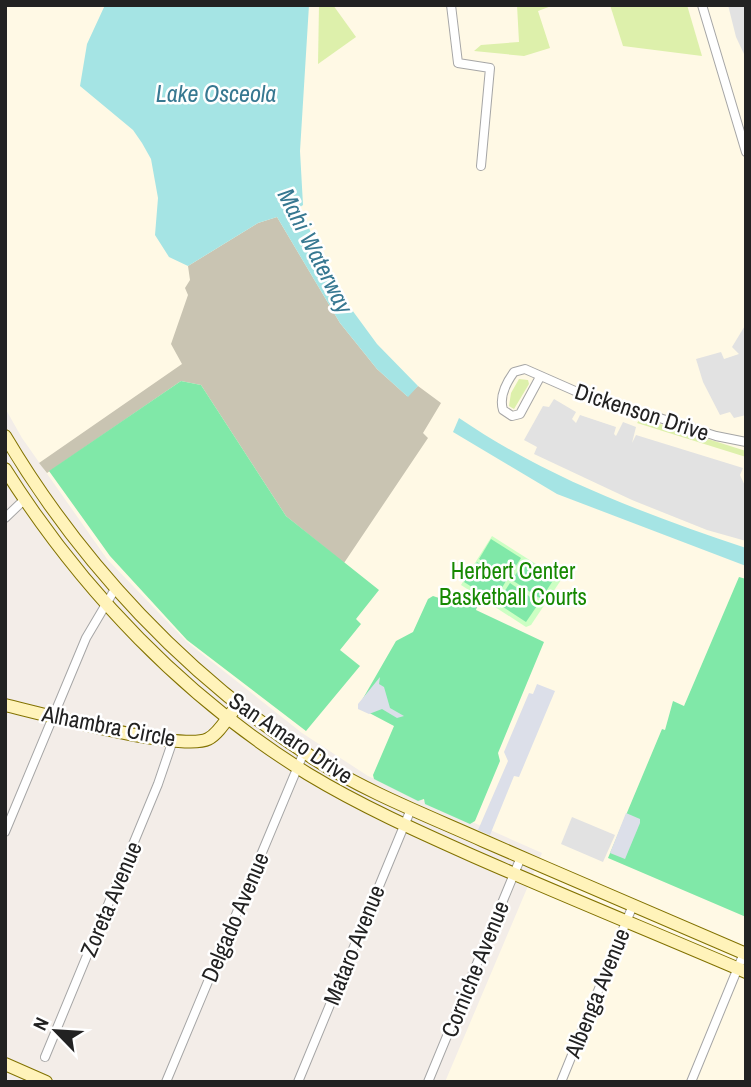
<svg xmlns="http://www.w3.org/2000/svg" width="751" height="1087" viewBox="0 0 751 1087" font-family="'Archivo Narrow',sans-serif">
<rect width="100%" height="100%" fill="#f3ede8"/>
<polygon fill="#fff9e5" points="5,5 746,5 746,1082 445,1082 542,853 368,776 302,733 187,642 107,559 22,438 5,408"/>
<polygon fill="#c9c4b2" points="277,217 340,323 377,369 407,396 418,386 441,403 423,433 428,438 344,563 286,516 201,385 181,381 47,473 39,463 182,364 171,344 188,295 185,288 190,280 188,266 258,223"/>
<g fill="#ddf0ab">
<polygon points="319,5 333,5 356,37 318,64"/>
<polygon points="517,5 554,5 538,11 550,48 524,56 474,51 481,45 519,42"/>
<polygon points="610,5 687,5 702,56 623,46"/>
<polygon points="519,379 528,380 529,384 514,409 509,406 511,393"/>
<polygon points="641,418 746,451 746,457 637,423"/>
</g>
<polygon fill="#ccffc3" points="492,536 561,580 531,625 526,627 461,585"/>
<g fill="#80e8a8">
<polygon points="181,381 201,385 286,516 379,590 356,619 361,624 340,650 360,666 306,731 187,640 110,556 49,471"/>
<polygon points="491,539 521,558 508,578 479,559"/>
<polygon points="525,560 554,579 541,599 512,580"/>
<polygon points="477,562 506,581 494,601 464,582"/>
<polygon points="739,577 746,579 746,917 608,858 662,729 665,730 673,701 684,706"/>
<polygon points="510,583 539,603 526,622 497,603"/>
<polygon points="450,591 477,607 476,610 544,642 498,753 500,761 475,821 470,824 425,804 424,799 418,801 374,779 373,775 394,726 358,707 396,641 413,632 428,599 433,596 445,600"/>
</g>
<g fill="#e2e2e2">
<polygon points="728,5 746,5 744,54 736,37"/>
<polygon points="746,324 746,415 734,418 730,412 720,415 703,382 696,359 721,352 724,359 739,354 732,347"/>
<polygon points="554,399 576,412 572,419 576,423 580,415 616,427 614,434 616,436 623,422 636,427 632,443 636,435 743,468 740,475 746,488 746,541 707,530 632,500 534,454 537,447 524,440 543,406 549,407"/>
<polygon points="572,817 615,835 603,862 561,844"/>
</g>
<g fill="#dcdfe9">
<polygon points="380,677 379,684 384,687 390,708 404,716 397,718 382,709 369,714 358,709 358,704"/>
<polygon points="537,684 555,691 519,777 514,776 490,835 478,830 508,761 504,752 529,693 533,694"/>
<polygon points="626,813 640,819 640,823 625,859 610,853"/>
</g>
<g fill="#a5e4e4">
<polygon points="105,5 309,5 300,151 303,205 300,207 333,284 377,344 418,386 408,397 377,369 340,323 277,217 258,223 188,266 169,257 155,235 158,198 151,159 142,143 133,130 80,86 87,44"/>
<path d="M459,418C547,478 645,514 746,548V566L557,494L453,432Z"/>
</g>
<g fill="none" stroke-linecap="round" stroke-linejoin="round">
<g stroke="#a6a6a6" stroke-width="10">
<g id="street">
<polyline points="451,5 458,63 490,68 481,166"/>
<polyline points="702,5 746,152"/>
<path d="M540,377L520,414L512,416L503,410C499,397 506,383 514,372L525,369L575,391L716,436L746,442"/>
<polyline points="5,518 24,500"/>
<polyline points="5,832 86,638 115,589"/>
<polyline points="45,1057 158,784 173,740"/>
<polyline points="166,1082 304,752"/>
<polyline points="298,1082 411,809"/>
<polyline points="428,1082 521,857"/>
<polyline points="561,1082 633,905"/>
<polyline points="691,1082 744,953"/>
</g>
</g>
<g stroke="#827200" stroke-width="14">
<g id="secondary">
<path d="M5,436C81,564 187,677 313,758C366,792 426,815 484,841C571,879 658,916 746,954"/>
<path d="M5,469C82,591 185,698 308,774C361,806 417,831 473,856C564,896 655,933 746,972"/>
<path d="M5,705C39,713 182,752 208,739C218,734 226,720 233,711"/>
<polyline points="5,1064 46,1082"/>
</g>
</g>
<use href="#street" stroke="#fff" stroke-width="8"/>
<use href="#secondary" stroke="#fff3ba" stroke-width="12"/>
</g>
<g text-anchor="middle" stroke-width="5" stroke-linejoin="round" paint-order="stroke">
<g font-size="23" fill="#222" stroke="#fff">
<text transform="translate(642 412) rotate(18)" y="8">Dickenson Drive</text>
<text transform="translate(109 726) rotate(11)" y="8">Alhambra Circle</text>
<text transform="translate(291 738) rotate(34)" y="8">San Amaro Drive</text>
<text transform="translate(111 899) rotate(-67)" y="8">Zoreta Avenue</text>
<text transform="translate(235 917) rotate(-67)" y="8">Delgado Avenue</text>
<text transform="translate(354 945) rotate(-68)" y="8">Mataro Avenue</text>
<text transform="translate(475 969) rotate(-68)" y="8">Corniche Avenue</text>
<text transform="translate(597 993) rotate(-68)" y="8">Albenga Avenue</text>
</g>
<g font-size="23" fill="#168902" stroke="#fff">
<text x="513" y="579">Herbert Center<tspan x="513" dy="26">Basketball Courts</tspan></text>
</g>
<g font-size="24" font-style="italic" fill="#377891" stroke="#fff">
<text x="216" y="102">Lake Osceola</text>
<text transform="translate(315 251) rotate(63)" y="8">Mahi Waterway</text>
</g>
</g>
<rect width="751" height="1087" fill="none" stroke="#222222" stroke-width="14"/>
<g transform="translate(56 1031) rotate(295)" stroke="#ffffff" stroke-width="5" paint-order="stroke">
<path d="M0-5L12 26L0 18L-12 26Z" fill="#222222"/>
<text y="-10" font-size="19" font-weight="bold" text-anchor="middle" fill="#222222">N</text>
</g>
</svg>
